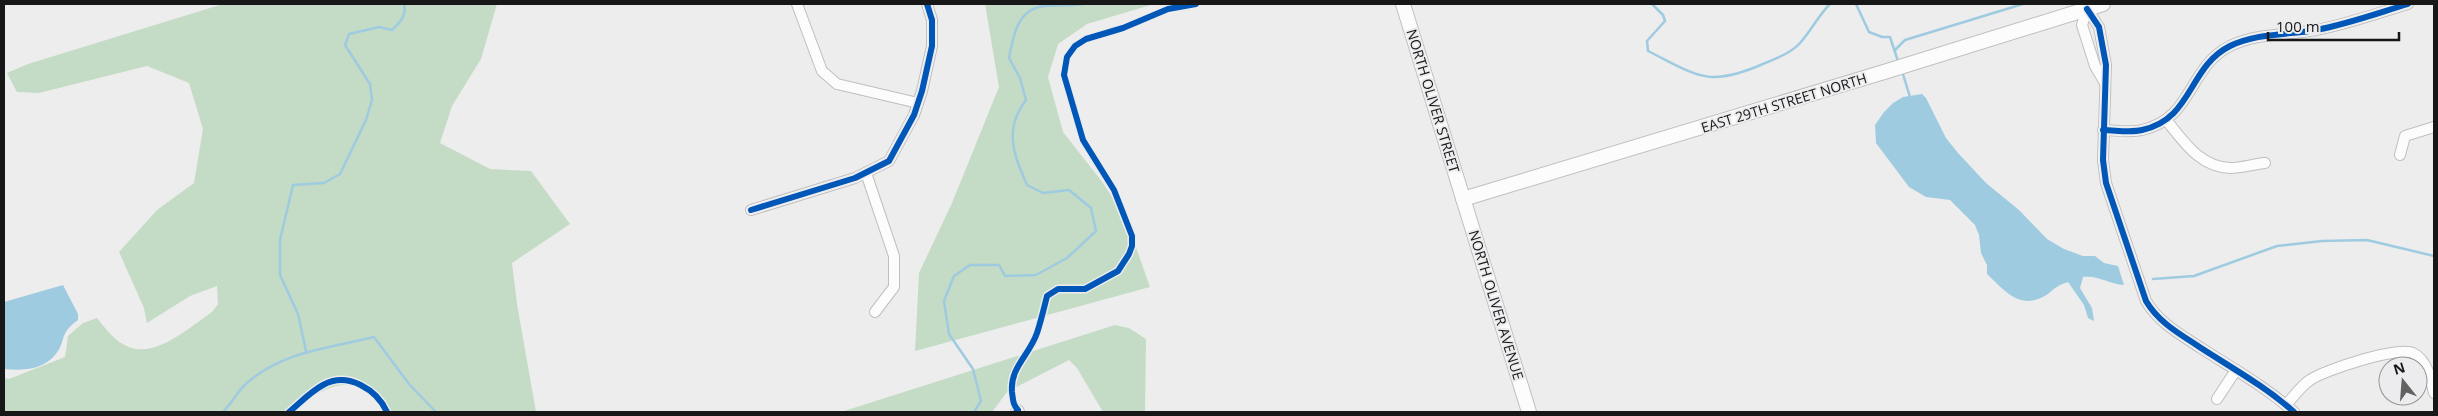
<svg xmlns="http://www.w3.org/2000/svg" width="2438" height="416" viewBox="0 0 2438 416" font-family="'Open Sans',sans-serif">
<rect width="100%" height="100%" fill="#ededed"/>
<g fill="#c4dbc5">
<path d="M223,4H497L481,59L452,106L440,143L490,169L531,171L570,224L512,263L517,304L536,412H385C353,365 325,389 288,412H4V378L9,379L65,357L68,336L83,323L97,318C106,329 115,342 129,347C156,358 190,327 212,312L218,304L217,286L190,296L147,323L144,308L119,252L157,210L194,183L203,129L189,83L147,66L39,93L17,92L7,73L28,64Z"/>
<polygon points="985,4 1154,4 1087,24 1058,44 1048,77 1063,132 1103,183 1126,219 1150,287 915,351 919,273 952,203 999,87"/>
<polygon points="1115,325 1129,328 1146,339 1145,412 1103,412 1077,368 1069,360 1007,392 992,412 841,412"/>
</g>
<g fill="#9fcbe1">
<path d="M1922,94L1926,98L1946,138L1958,153L1986,183L2019,210L2047,239L2064,249L2083,256H2095L2104,263L2118,266L2124,285C2108,284 2099,275 2083,277L2080,288L2092,308L2094,321L2088,318L2084,305L2068,282C2058,285 2055,288 2048,294C2021,312 2005,291 1987,274V265L1981,253L1979,235L1975,225L1950,200L1926,197L1909,187L1876,143L1875,125L1884,112L1893,103L1903,97Z"/>
<path d="M63,285L78,314V320C58,334 67,341 55,355C42,370 22,371 4,369V302Z"/>
</g>
<g fill="none" stroke-linecap="round" stroke-linejoin="round">
<g stroke="#9fcbe1" stroke-width="2.5">
<path d="M1652,4L1663,15L1665,21L1647,41L1648,51C1698,76 1708,88 1763,64C1775,59 1791,53 1800,43C1811,31 1818,16 1830,4"/>
<polyline points="1856,4 1869,32 1882,37 1890,37 1898,61"/>
<polyline points="1895,50 1905,40 2023,4"/>
<polyline points="1902,71 1910,97"/>
<polyline points="2153,279 2194,276 2277,246 2322,241 2367,240 2434,256"/>
<path d="M306,351L298,314L280,275V240L293,185L324,183L340,174L366,120L372,100L370,84L345,45L349,34L379,27L392,30C400,22 407,16 404,4"/>
<path d="M223,412C232,403 238,390 248,382C284,351 330,348 374,337L409,384L436,412"/>
<path d="M974,412L981,401L973,369L949,334L944,301L954,276L970,265H999L1005,276L1036,275L1067,258L1096,231L1091,208L1069,190L1043,193L1027,185C1014,155 1003,130 1026,100L1020,78L1009,58C1013,37 1017,9 1044,6C1057,5 1070,6 1084,4"/>
</g>
<g stroke="#bfbfbf" stroke-width="12">
<g id="minor">
<polyline points="797,4 822,71 837,84 918,103"/>
<path d="M2087,9L2099,27L2106,65L2103,160L2106,183L2146,301C2159,323 2180,334 2201,348C2232,368 2266,387 2294,412"/>
<polyline points="2087,9 2082,25 2095,66 2105,83"/>
<path d="M2167,121C2184,142 2200,167 2230,168C2241,168 2254,164 2265,163"/>
<path d="M2103,130C2115,130 2130,133 2142,130C2193,119 2188,67 2230,46C2256,33 2288,35 2316,30C2348,24 2378,13 2408,4"/>
<polyline points="2400,155 2405,136 2434,127"/>
<polyline points="866,173 894,256 894,287 875,312"/>
<polyline points="751,210 855,178 889,161 914,115 922,91 932,46 932,20 927,4"/>
<polyline points="2217,399 2236,370"/>
<path d="M2286,405C2293,397 2301,386 2310,380C2324,370 2398,346 2413,353C2427,360 2431,379 2434,393"/>
<polyline points="1016,412 1018,410 1019,412"/>
</g>
</g>
<g stroke="#bfbfbf" stroke-width="16">
<g id="secondary">
<polyline points="1403,4 1529,412"/>
<polyline points="1463,199 1884,72 2103,4"/>
</g>
</g>
<use href="#minor" stroke="#fcfcfc" stroke-width="10"/>
<use href="#secondary" stroke="#fcfcfc" stroke-width="14"/>
<g stroke="#ececee" stroke-width="9">
<g id="cycleway">
<path d="M2087,9L2099,27L2106,65L2103,160L2106,183L2146,301C2159,323 2180,334 2201,348C2232,368 2266,387 2294,412"/>
<path d="M2103,130C2115,130 2130,133 2142,130C2193,119 2188,67 2230,46C2256,33 2288,35 2316,30C2348,24 2378,13 2408,4"/>
<polyline points="751,210 855,178 889,161 914,115 922,91 932,46 932,20 927,4"/>
<path d="M289,412C300,403 310,392 323,385C348,371 377,390 387,412"/>
<path d="M1016,412L1018,410C1013,405 1013,400 1012,392C1010,367 1029,356 1037,333C1041,321 1044,308 1047,296L1058,289H1085L1118,271L1129,254L1132,246V236L1114,190L1083,140L1064,75L1067,57L1075,46L1086,39L1123,28L1168,9L1196,4"/>
</g>
</g>
<use href="#cycleway" stroke="#0057b8" stroke-width="6"/>
</g>
<g text-anchor="middle" stroke-width="4" stroke-linejoin="round" paint-order="stroke">
<g font-size="14" fill="#171718" stroke="#ececee">
<text transform="translate(1433 101) rotate(73)" y="5">NORTH OLIVER STREET</text>
<text transform="translate(1784 103) rotate(-17)" y="5">EAST 29TH STREET NORTH</text>
<text transform="translate(1496 305) rotate(73)" y="5">NORTH OLIVER AVENUE</text>
</g>
</g>
<rect width="2438" height="416" fill="none" stroke="#171718" stroke-width="10"/>
<g transform="translate(2403 381) rotate(343)"><circle r="24" fill="#ececee" stroke="#979798"/>
<path d="M0-4L9 19L0 12L-9 19Z" fill="#626263"/>
<text y="-8" font-size="14" font-weight="bold" text-anchor="middle" fill="#171718">N</text>
</g>
<path d="M2268 32v8h131v-8" fill="none" stroke="#171718" stroke-width="2.5"/>
<text x="2276" y="32" font-size="15" fill="#171718" stroke="#ececee" stroke-width="4" paint-order="stroke">100 m</text>
</svg>
